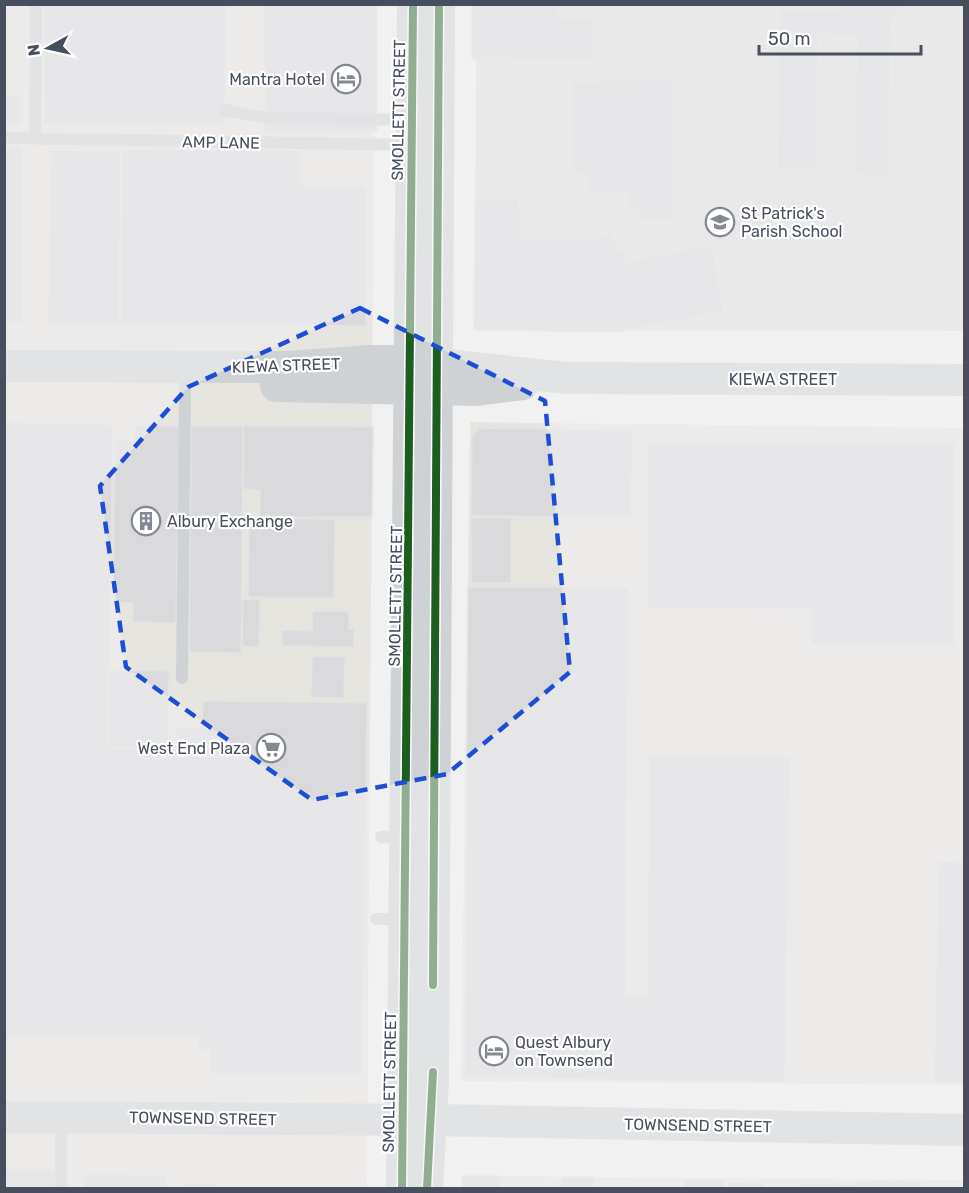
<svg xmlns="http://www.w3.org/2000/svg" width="969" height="1193" viewBox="0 0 969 1193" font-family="Rubik,sans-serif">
<rect width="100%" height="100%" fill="#f2f1f1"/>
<g fill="#e6e5df">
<polygon points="5,5 375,5 367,1188 5,1188"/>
<polygon points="470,422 964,428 964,1085 461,1081"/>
<polygon points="462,1176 964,1180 964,1188 462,1188"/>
</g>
<polygon fill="#e0e0e1" points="477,5 964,5 964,331 474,330"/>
<g fill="#dadadd" stroke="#e3e3e4" stroke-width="1.5">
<polygon points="44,4 226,4 225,126 44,124"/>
<polygon points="264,4 377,4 377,132 265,132"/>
<polygon points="472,4 558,4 558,17 593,17 593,60 472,59"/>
<polygon points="841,4 912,4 892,17 889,176 855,175 857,36 819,35 817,168 777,168 779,9 841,10"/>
<polygon points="673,80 674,220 638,220 638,210 628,210 628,193 588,194 587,174 572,175 571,81"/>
<polygon points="4,96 21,96 20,126 4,126"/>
<rect x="4" y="147" width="18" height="176"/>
<polygon points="122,149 301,150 301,186 366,187 366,326 121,324"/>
<polygon points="51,150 120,151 119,324 48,324"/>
<polygon points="519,197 521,239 597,240 596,237 613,232 618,250 627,251 626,262 713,244 724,312 617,332 474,330 475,199"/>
<polygon points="4,422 113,425 108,748 176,748 176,728 202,728 203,701 367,703 362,1074 210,1074 210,1050 198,1049 198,1037 8,1036 8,1048 4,1048"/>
<polygon points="135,425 179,426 176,623 133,622 133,603 113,602 115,440 134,440"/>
<polygon points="191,426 243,426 241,653 189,652"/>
<polygon points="243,426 373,427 372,517 260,517 260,490 243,489"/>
<polygon points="480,428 632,430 631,518 471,515 472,435"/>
<polygon points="648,442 955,443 955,645 812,645 812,609 647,608"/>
<polygon points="249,518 335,519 334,598 248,597"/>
<rect x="471" y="518" width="40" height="65"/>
<polygon points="468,587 628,587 626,995 648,996 649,755 790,757 785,1082 465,1077"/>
<polygon points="243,599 260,599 259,647 242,646"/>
<polygon points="312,611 349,611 349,629 354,629 354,647 282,646 282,630 312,631"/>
<polygon points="312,656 345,656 344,698 311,697"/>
<polygon points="109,670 169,671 168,748 108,748"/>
<polygon points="939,861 964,862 964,1083 934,1082"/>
<rect x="4" y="1169" width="51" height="19"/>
<polygon points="84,1174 166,1175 166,1188 84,1188"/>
<rect x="462" y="1176" width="39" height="12"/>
<rect x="561" y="1177" width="33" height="11"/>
<rect x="684" y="1180" width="40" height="8"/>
<polygon points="856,1180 921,1181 921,1188 856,1188"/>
<rect x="728" y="1182" width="36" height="6"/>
<rect x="182" y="1183" width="33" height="5"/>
<polygon points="801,1183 856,1184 856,1188 801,1188"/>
</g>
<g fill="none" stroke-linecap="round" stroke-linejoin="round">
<g stroke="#cfd2d5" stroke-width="12">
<polyline points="225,110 267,118 410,120"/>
<polyline points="4,138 410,145"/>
<polyline points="35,138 36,4"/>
<polyline points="182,678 185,383"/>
<polyline points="381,837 404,838"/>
<polyline points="376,919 405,919"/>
<polyline points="61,1117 61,1188"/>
</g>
<g stroke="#cfd2d5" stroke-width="32">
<polyline points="4,366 289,367 369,361 409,361 566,378 964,380"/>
<polyline points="276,386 475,390 523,384"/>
<polyline points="4,1117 432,1120 964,1130"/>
<polyline points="402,1188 413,4"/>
<polyline points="427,1188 433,1080 439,4"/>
</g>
<g stroke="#fff" stroke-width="11">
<g id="cycleway">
<polyline points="433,985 439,4"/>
<polyline points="402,1188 413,4"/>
<polyline points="427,1188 433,1072"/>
</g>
</g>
<use href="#cycleway" stroke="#1b5e20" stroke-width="8"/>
</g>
<path d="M0 0H969V1193H0ZM360,308L545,401L570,672L447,774L312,800L126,667L100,486L188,387Z" fill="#f2f1f1" fill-opacity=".55" fill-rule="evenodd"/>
<path fill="none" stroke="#1d4ed8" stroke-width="4.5" stroke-dasharray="12 8" stroke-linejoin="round" d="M360,308L545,401L570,672L447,774L312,800L126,667L100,486L188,387Z"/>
<defs>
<g id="hotel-ring" transform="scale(1.5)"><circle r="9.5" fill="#fff" stroke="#838892" stroke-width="1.5"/><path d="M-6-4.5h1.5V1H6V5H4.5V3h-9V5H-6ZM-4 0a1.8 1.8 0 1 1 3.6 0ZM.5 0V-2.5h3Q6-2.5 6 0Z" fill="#838892"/></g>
<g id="school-ring" transform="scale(1.5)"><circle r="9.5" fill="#fff" stroke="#838892" stroke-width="1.5"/><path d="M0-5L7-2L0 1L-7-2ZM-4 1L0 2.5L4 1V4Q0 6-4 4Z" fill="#838892"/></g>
<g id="building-ring" transform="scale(1.5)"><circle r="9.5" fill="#fff" stroke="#838892" stroke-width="1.5"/><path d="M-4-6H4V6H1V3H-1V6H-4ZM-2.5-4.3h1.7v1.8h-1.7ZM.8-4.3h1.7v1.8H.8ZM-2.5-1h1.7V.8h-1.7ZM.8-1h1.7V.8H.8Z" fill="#838892"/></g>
<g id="supermarket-ring" transform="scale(1.5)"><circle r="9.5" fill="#fff" stroke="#838892" stroke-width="1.5"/><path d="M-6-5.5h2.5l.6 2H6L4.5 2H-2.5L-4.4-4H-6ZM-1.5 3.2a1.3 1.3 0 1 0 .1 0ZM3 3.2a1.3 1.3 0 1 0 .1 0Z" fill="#838892"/></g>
</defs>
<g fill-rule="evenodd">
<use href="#hotel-ring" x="346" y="79"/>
<use href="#school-ring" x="720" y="222"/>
<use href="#building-ring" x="146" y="521"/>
<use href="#supermarket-ring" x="271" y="748"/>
<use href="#hotel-ring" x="494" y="1051"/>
</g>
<g text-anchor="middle" stroke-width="4.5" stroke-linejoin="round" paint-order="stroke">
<g font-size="16" fill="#474f5f" stroke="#fff" text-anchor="start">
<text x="325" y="85" text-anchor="end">Mantra Hotel</text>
<text x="741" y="219">St Patrick's<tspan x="741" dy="18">Parish School</tspan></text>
<text x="167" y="527">Albury Exchange</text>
<text x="250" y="754" text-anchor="end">West End Plaza</text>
<text x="515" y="1048">Quest Albury<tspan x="515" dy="18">on Townsend</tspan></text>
</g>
<g font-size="16" fill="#474f5f" stroke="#fff">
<text transform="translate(398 110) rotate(-89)" y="6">SMOLLETT STREET</text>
<text transform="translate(221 142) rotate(1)" y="6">AMP LANE</text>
<text transform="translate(286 365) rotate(-2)" y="6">KIEWA STREET</text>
<text x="783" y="385">KIEWA STREET</text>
<text transform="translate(395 596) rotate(-89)" y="6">SMOLLETT STREET</text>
<text transform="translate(389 1082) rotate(-89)" y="6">SMOLLETT STREET</text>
<text transform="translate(203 1118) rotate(1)" y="6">TOWNSEND STREET</text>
<text transform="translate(698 1125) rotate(1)" y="6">TOWNSEND STREET</text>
</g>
</g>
<rect width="969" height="1193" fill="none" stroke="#474f5f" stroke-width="12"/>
<g transform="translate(48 48) rotate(262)" stroke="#ffffff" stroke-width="4.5" paint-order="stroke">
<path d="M0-4.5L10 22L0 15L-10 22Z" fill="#474f5f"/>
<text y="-9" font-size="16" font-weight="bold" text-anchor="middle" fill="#474f5f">N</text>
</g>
<path d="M759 45v9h162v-9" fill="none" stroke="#474f5f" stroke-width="3"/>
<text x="768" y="45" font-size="18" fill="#474f5f" stroke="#ffffff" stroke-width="4.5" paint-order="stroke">50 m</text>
</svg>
